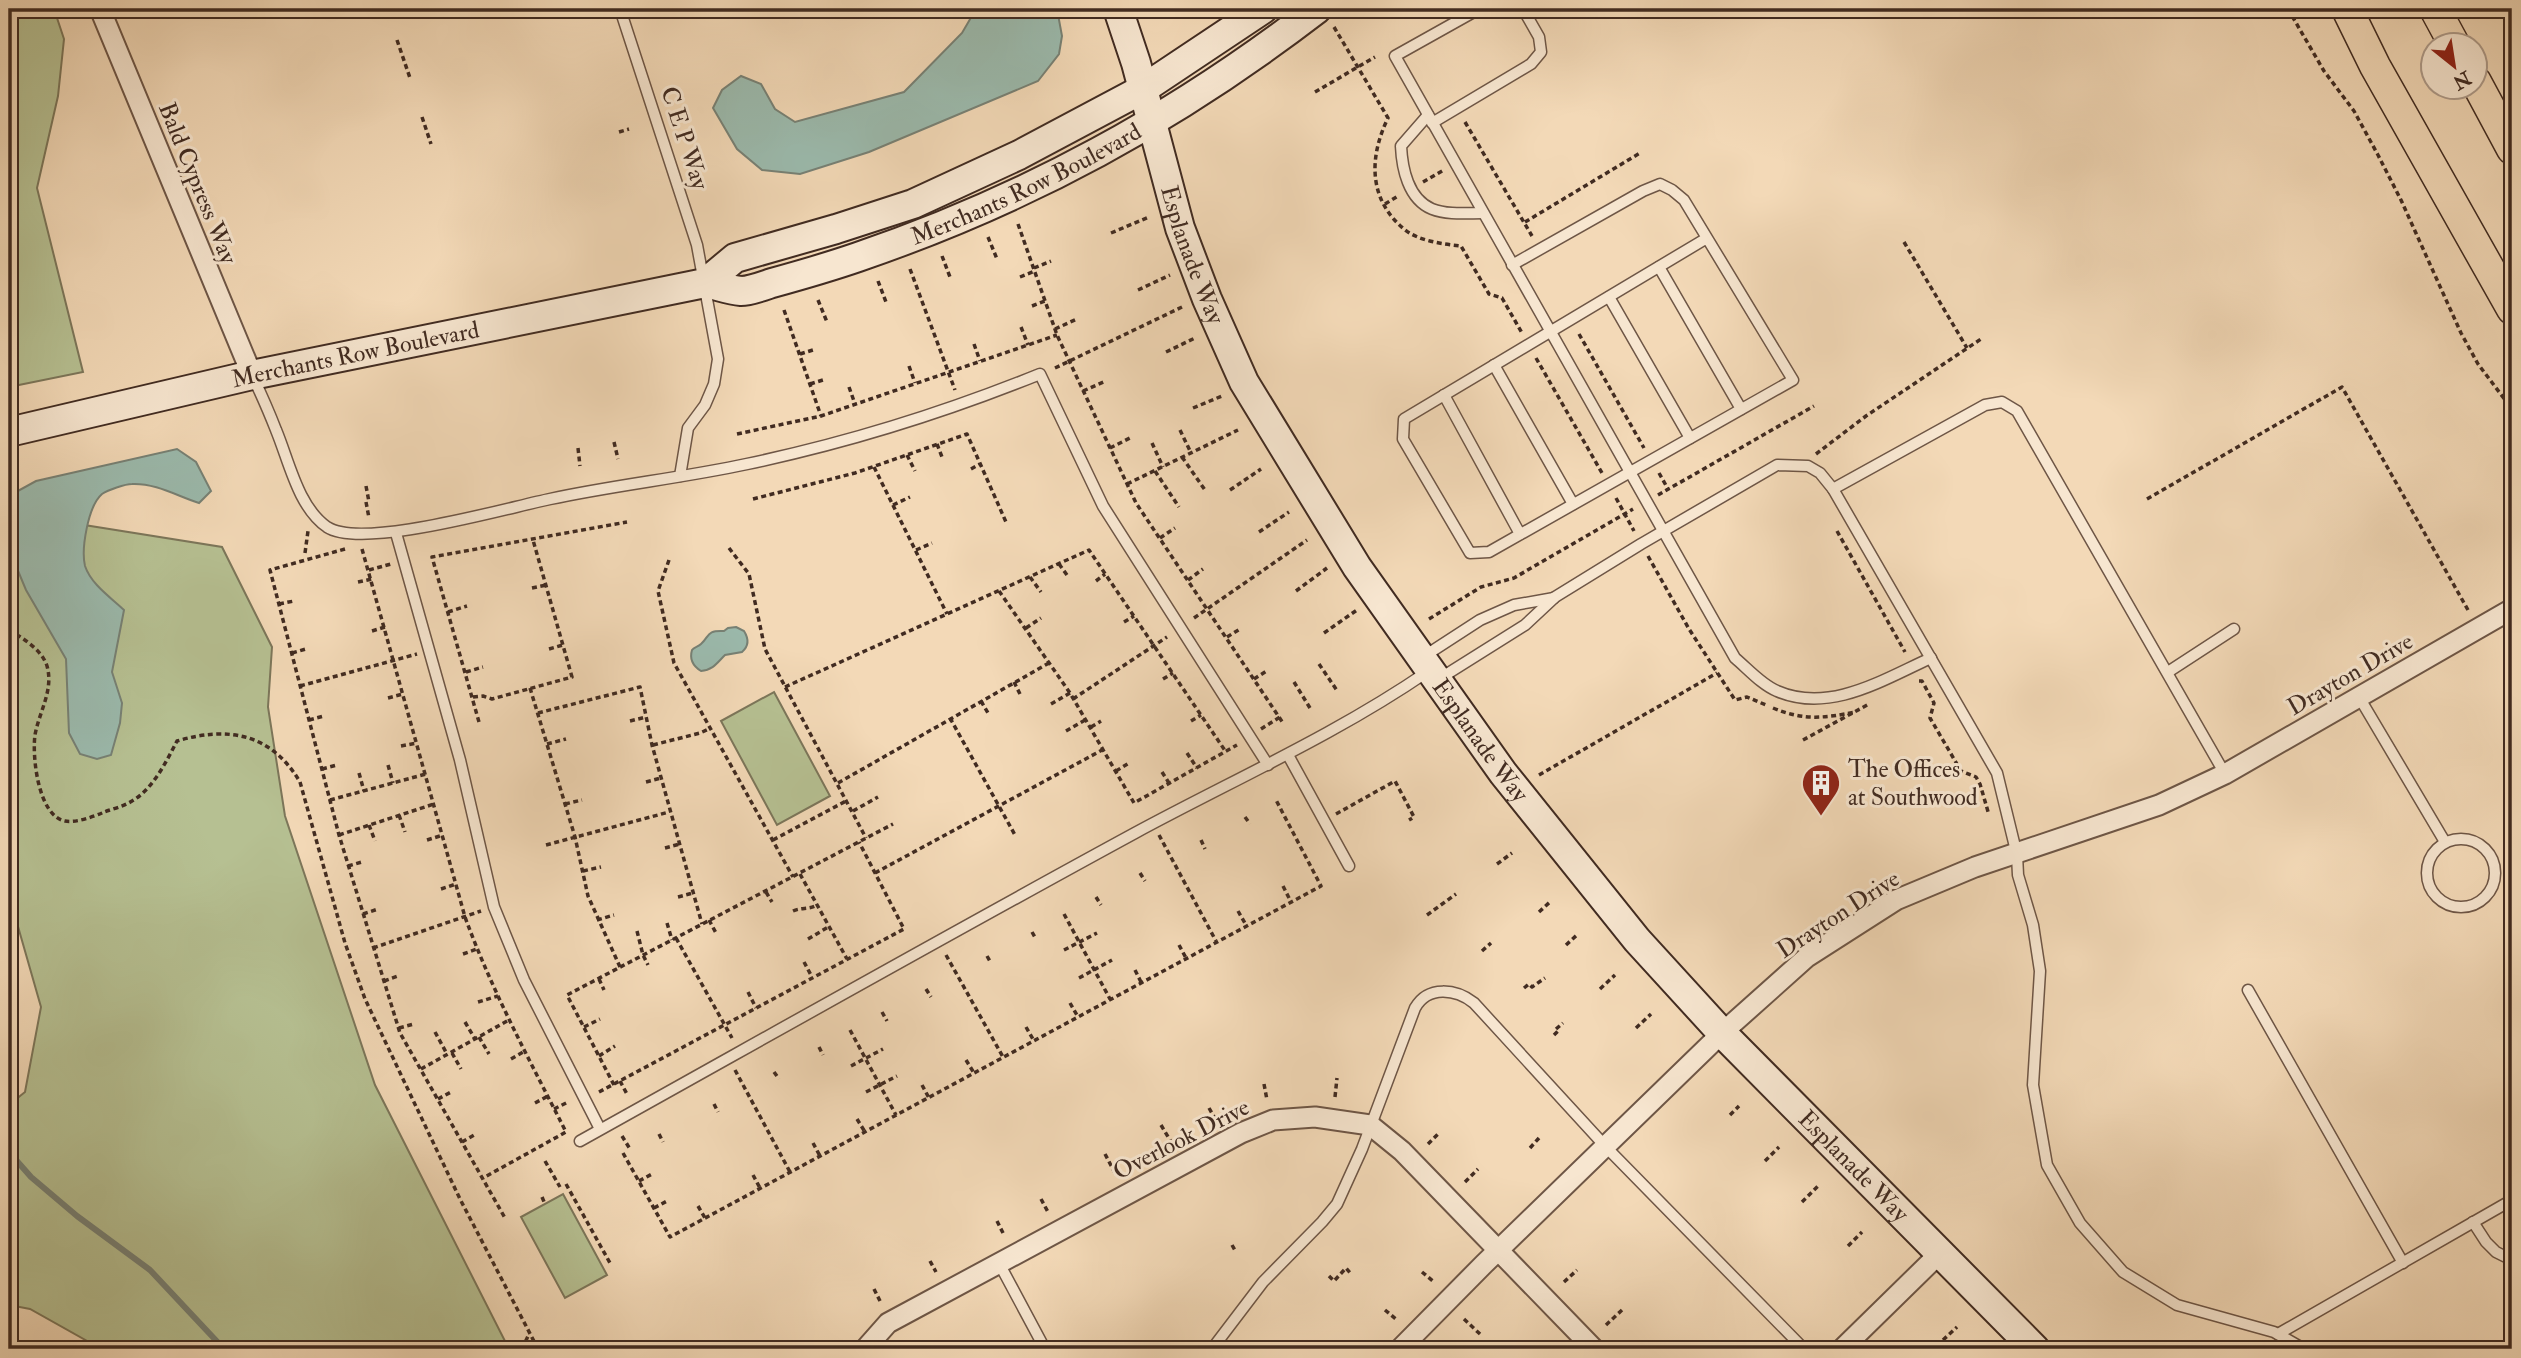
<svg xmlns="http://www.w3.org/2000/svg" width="2521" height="1358" viewBox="0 0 2521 1358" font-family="'IM FELL Double Pica',serif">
<rect width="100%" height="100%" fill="#f3d9b7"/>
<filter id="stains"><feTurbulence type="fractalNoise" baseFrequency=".00286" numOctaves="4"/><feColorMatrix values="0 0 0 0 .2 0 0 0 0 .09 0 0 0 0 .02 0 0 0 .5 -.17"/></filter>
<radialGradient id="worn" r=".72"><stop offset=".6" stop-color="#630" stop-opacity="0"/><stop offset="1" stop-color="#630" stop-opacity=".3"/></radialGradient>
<g fill="#b6c092" stroke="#7c765a" stroke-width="2">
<polygon points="9,9 54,9 64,39 58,96 37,188 83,372 9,387"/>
<polygon points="9,513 222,547 272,647 268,707 285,816 375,1085 509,1349 91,1349 87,1341 30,1309 9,1305 9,1105 25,1092 41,1007 9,895"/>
<polygon points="774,692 830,796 777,825 721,721"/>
<polygon points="563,1194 607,1275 565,1298 521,1217"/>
</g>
<g fill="#9bbaad" stroke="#778175" stroke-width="2">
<polygon points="976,9 1057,9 1062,36 1059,54 1038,81 869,152 800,174 762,170 737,149 713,108 722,90 741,76 761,84 775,109 795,122 904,92 962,33"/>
<path d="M177,449L196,462L211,491L199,503C177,496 156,483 132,484C125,484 108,490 102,494C88,506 81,549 85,566C91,584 110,597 124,610L112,672L122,703L120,723L111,755L97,759L80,754L69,733L66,659L26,590L11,554L10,515L16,492L36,481Z"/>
<path d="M736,627L744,631C749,639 749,646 742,652L725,655C717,663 713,670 701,671C693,666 689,660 692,650C694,647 698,647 701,644C710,636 706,630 724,631L728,628Z"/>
</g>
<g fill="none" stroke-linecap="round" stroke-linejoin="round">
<polyline stroke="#778175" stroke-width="6" points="9,1152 31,1177 77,1216 150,1270 224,1349"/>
<g stroke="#6e5646" stroke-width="13">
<g id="lane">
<polyline points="620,9 697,245 718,359 714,384 705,405 688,428 680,476"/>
<path d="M1479,9L1395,56L1735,658C1748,669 1762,685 1777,691C1830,714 1884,679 1931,658"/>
<path d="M1428,115L1401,146C1402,168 1408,199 1432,209C1447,215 1467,213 1483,213"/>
<polyline points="1432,123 1531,64 1541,52 1539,37 1523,9"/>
<polyline points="1512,265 1643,191 1660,184 1672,190 1684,200 1793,380 1489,552 1470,553 1403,439 1404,419 1707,238"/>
<polyline points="1659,267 1741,409"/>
<polyline points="1609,297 1690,438"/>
<polyline points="1494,365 1573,504"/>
<path d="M253,377C261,394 269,412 276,430C289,461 298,507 327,527C362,550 506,508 550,499C615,485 682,478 747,464C847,443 946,412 1040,374L1103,506L1268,765"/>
<polyline points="1444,395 1520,534"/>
<polyline points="1833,489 1985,405 2002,402 2017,411 2225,774"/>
<polyline points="396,533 460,760 494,907 524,980 600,1129"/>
<polyline points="1423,657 1480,620 1514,605 1554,598"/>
<polyline points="2168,672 2234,629"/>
<polyline points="1439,679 1525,625 1555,597 1641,544 1777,465 1808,466 1820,473 1833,489 1997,773 2017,855 2018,875 2033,925 2040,971 2033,1085 2047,1165 2080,1223 2123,1272 2177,1305 2274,1332 2304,1349"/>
<polyline points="2359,697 2445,842"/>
<polyline points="1288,755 1349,866"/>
<circle cx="2461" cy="873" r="34"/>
<polyline points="2248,990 2403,1263"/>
<path d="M580,1141C765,1038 949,934 1135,833C1233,780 1335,735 1427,672"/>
<polyline points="2473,1222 2486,1242 2496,1252 2506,1257 2512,1255"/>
<polyline points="1000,1265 1045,1349"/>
<polyline points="2278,1334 2512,1200"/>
<path d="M1212,1349L1263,1282L1322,1222L1337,1204L1362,1149L1415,1008C1428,985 1456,989 1474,1003L1606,1147L1804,1349"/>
</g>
</g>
<g stroke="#6e5646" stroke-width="23">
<g id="street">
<polyline points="100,9 252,375"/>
<polyline points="865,1349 888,1323 1241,1133 1273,1120 1315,1117 1370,1125 1402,1151 1594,1349"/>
<polyline points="1400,1349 1484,1264 1722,1033 1807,957 1896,900 1975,867 2159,805 2225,774 2512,609"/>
<polyline points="1842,1349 1940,1253"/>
</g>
</g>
<g stroke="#412b21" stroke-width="32">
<g id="secondary">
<path id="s1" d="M1118,9L1136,63L1180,228L1207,299L1244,382L1357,567L1503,773L1637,940L1722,1033L2035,1349"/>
<polyline points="705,283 735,258 836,229 913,204 1019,155 1143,89 1263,9"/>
<path id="s2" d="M9,432L252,375L705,283C716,285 729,290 741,291C750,291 763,286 772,283C801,275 829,267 858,257C1028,199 1175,118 1317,9"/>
</g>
</g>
<g stroke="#412b21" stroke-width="33">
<g id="primary">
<polyline points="2347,9 2375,66 2512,309"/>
<polyline points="2435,9 2455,46"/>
<polyline points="2476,82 2512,149"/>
</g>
</g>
<g stroke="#412b21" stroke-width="3.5" stroke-dasharray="5 3.5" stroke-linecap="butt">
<polyline points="2288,9 2324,71 2354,111 2378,155 2401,200 2461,333 2478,364 2512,409"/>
<path d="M1334,27L1388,118C1369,157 1368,199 1404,229C1418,241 1443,244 1461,246L1489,294L1502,298L1522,333"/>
<polyline points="397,40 410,78"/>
<polyline points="1315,92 1375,57"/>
<polyline points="422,117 431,144"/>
<polyline points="1465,122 1532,236"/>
<polyline points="619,132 629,129"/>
<polyline points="1423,182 1444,170"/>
<polyline points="1385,204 1398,196"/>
<polyline points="1525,222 1640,153"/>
<polyline points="1018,224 1057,335 1136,503 1283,723"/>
<polyline points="1111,233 1149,217"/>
<polyline points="988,237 997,259"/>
<polyline points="1904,242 1967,348"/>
<polyline points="942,256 950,277"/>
<polyline points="1034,268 1051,261"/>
<polyline points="910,269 955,390"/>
<polyline points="1020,277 1035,271"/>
<polyline points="878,281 886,302"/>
<polyline points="1138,290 1170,275"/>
<polyline points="818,300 827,322"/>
<polyline points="1032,306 1045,301"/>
<polyline points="784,310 821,416"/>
<polyline points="1021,327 1028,345"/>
<polyline points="1055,329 1077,319"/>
<polyline points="1579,334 1644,448"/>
<polyline points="974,344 980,361"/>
<polyline points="1166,352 1195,338"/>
<polyline points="800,354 813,350"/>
<polyline points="1536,358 1602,473"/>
<polyline points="909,366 915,383"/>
<polyline points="1055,368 1182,307"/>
<polyline points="810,384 823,380"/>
<polyline points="849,387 855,404"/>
<polyline points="1083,391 1106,381"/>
<polyline points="1193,408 1222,396"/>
<polyline points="1180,430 1191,453"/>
<polyline points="737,434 821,416 1057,335"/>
<polyline points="614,442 618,459"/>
<polyline points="1152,443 1163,467"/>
<polyline points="937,444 942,457"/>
<polyline points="578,448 580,466"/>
<polyline points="1110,448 1132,437"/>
<polyline points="1816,454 1866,416 1981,339"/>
<polyline points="907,455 915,471"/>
<polyline points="1182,457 1205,490"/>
<polyline points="874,467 947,614"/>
<polyline points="971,469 980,464"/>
<polyline points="1155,471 1179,507"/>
<polyline points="1659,473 1668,489"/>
<polyline points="1127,484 1238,430"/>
<polyline points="366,486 369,502"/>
<polyline points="1230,490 1261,469"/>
<polyline points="1658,495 1814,406"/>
<polyline points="1616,498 1634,531"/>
<polyline points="753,499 855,473 967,434 1006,522"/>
<polyline points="2147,499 2342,387 2468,610"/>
<polyline points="366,502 369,518"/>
<polyline points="893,505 910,497"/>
<polyline points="1837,531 1905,652"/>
<polyline points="1259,532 1289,512"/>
<polyline points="1160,538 1175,528"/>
<polyline points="729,548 749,574 765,649 866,838"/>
<polyline points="345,549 270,570 339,835 400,1033 505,1218"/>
<path d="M362,549L465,917C492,991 530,1061 566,1132L483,1178"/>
<polyline points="916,550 932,543"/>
<polyline points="305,553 308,531"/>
<polyline points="1648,556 1689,629 1735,700 1747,697 1766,705"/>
<polyline points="669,560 658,591 674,663 793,877"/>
<polyline points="1059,564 1067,575"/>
<polyline points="369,570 391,564"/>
<polyline points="1030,577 1041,592"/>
<polyline points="1188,580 1203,569"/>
<polyline points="1096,581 1105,574"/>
<polyline points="358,582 372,579"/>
<polyline points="532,588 546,585"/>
<polyline points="999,591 1070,693 1134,803 1237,745"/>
<polyline points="1296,591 1327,568"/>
<polyline points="279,604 294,601"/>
<polyline points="448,612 467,606"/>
<polyline points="1194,618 1307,540"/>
<polyline points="1429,619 1481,587 1514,578 1633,509"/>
<polyline points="1124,622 1134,616"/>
<polyline points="1026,628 1041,618"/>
<path d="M9,630C23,638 42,650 47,666C54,690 39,712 35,735C32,756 38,816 65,821C76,823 92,817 102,813C111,809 123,807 132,801C153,789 166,762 177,741C228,726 271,733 300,782L345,943L365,999L460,1199L538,1349"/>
<polyline points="372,631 385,627"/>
<polyline points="1324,633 1357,610"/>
<polyline points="1227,637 1240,629"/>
<polyline points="549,649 563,645"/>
<polyline points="292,653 306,649"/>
<polyline points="1319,664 1338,692"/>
<polyline points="466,672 483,667"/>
<polyline points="1163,679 1173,673"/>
<polyline points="1254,679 1268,670"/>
<polyline points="1919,681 1922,681 1934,703 1930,718 1961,771 1976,777 1980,784 1989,815"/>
<polyline points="1014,682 1020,694"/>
<polyline points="1294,682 1310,708"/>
<polyline points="300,686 417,654"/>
<polyline points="785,687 1089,550 1226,752"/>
<polyline points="530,688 575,837 588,896 620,967"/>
<polyline points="473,697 483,696 492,699 572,677 533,540"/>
<polyline points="388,698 403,694"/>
<polyline points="1073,699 1167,637"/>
<polyline points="981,701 988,713"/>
<polyline points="1051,704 1070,693"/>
<path d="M1773,708C1804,721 1824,718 1856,712"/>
<polyline points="538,713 640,687 652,745 702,924"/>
<polyline points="950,718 1015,835"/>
<polyline points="309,720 324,716"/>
<polyline points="630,721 646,717"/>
<polyline points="1191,721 1201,715"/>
<polyline points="479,722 432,557 627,522"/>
<polyline points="1091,727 1101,721"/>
<polyline points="1261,729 1280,717"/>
<polyline points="1066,731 1087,719"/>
<polyline points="1803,740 1869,704"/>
<polyline points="547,744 566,739"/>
<polyline points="653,745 700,733 711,728"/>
<polyline points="401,746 417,743"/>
<polyline points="1187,753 1197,768"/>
<polyline points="388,765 393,783"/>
<polyline points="322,769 337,765"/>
<polyline points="1116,771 1129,763"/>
<polyline points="1162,772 1169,783"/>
<polyline points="359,773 364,791"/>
<polyline points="1539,775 1717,673"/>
<polyline points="646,782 661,778"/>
<polyline points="838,783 1049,663"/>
<polyline points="330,800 426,774"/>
<polyline points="565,804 582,800"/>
<polyline points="853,811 878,797"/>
<polyline points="1336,814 1395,781 1414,817 1409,820"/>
<polyline points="399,815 405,832"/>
<polyline points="1245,817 1250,824"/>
<polyline points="369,825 375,841"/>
<polyline points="339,835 434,804"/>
<polyline points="1159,835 1216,941"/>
<polyline points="427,840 443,835"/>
<polyline points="773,840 846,801"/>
<polyline points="1201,840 1205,849"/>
<polyline points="546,845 669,812"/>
<polyline points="665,848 680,844"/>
<polyline points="1497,864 1512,853"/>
<polyline points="348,866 362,862"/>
<polyline points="583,871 601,867"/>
<polyline points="875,873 1104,749"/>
<polyline points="1140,873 1145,881"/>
<polyline points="800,874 847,959"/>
<polyline points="1283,886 1291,902"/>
<polyline points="441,889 456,884"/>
<polyline points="766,892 772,902"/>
<polyline points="678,897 693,893"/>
<polyline points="1096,897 1101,905"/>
<path d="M793,911C802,907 809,910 817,905"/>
<polyline points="1238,911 1246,925"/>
<polyline points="1539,912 1551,901"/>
<polyline points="363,914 378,909"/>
<polyline points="1064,914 1110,999"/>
<polyline points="1427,915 1456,894"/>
<polyline points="597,920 614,915"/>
<polyline points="709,920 716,933"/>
<polyline points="667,923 672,940"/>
<polyline points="637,931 643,955 648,965"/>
<polyline points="1032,932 1036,939"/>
<polyline points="676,938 732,1038"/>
<polyline points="808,939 830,926"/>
<polyline points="1179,945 1186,958"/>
<polyline points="1566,945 1578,934"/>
<polyline points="373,948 481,911"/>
<polyline points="1064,950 1097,933"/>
<polyline points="1482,951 1491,943"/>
<polyline points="463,954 477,949"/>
<polyline points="946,955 1003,1057"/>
<polyline points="987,956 991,963"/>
<polyline points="804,962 812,977"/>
<polyline points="1135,970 1141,982"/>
<polyline points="1079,978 1112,960"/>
<polyline points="599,979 604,990"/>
<polyline points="384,981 398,976"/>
<polyline points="1524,988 1529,984 1532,987 1545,978"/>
<polyline points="926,989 931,997"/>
<polyline points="1600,989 1615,975"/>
<polyline points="748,992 756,1008"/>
<polyline points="478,1002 498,996"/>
<polyline points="1070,1003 1078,1017"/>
<polyline points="882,1012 887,1021"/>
<polyline points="465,1022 475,1039"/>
<polyline points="584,1027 600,1019"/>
<polyline points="1026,1027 1034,1041"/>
<polyline points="399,1028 414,1024"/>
<polyline points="1636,1028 1651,1014"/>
<polyline points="850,1030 896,1115"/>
<polyline points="435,1032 447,1054"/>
<polyline points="1554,1035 1558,1031 1556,1029 1563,1023"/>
<polyline points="479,1037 489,1054"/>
<polyline points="819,1047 823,1055"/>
<polyline points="452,1053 461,1069"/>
<polyline points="599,1056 615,1046"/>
<polyline points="511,1059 525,1051"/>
<polyline points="966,1060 974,1073"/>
<polyline points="851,1066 883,1049"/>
<polyline points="421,1069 509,1020"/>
<polyline points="735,1070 790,1172"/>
<polyline points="774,1072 779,1079"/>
<polyline points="620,1081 628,1096"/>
<polyline points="1264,1084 1267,1100"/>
<polyline points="614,1085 567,995 893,824"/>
<polyline points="922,1085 929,1098"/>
<polyline points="599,1092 904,929 859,842"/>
<polyline points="866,1092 897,1076"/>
<polyline points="1335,1097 1337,1078"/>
<polyline points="438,1099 453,1091"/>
<polyline points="535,1103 548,1096"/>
<polyline points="714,1104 718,1112"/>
<polyline points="1209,1108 1217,1122"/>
<polyline points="554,1109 568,1102"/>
<polyline points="1730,1115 1739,1106"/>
<polyline points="857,1119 865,1132"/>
<polyline points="1161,1125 1173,1145"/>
<polyline points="659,1134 663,1142"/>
<polyline points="622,1136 630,1149"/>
<polyline points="462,1142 476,1134"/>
<polyline points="813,1143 820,1156"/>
<polyline points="1428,1144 1440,1132"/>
<polyline points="1530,1148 1539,1138"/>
<polyline points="623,1153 670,1237 1321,886 1276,800"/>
<polyline points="1105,1154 1116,1175"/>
<polyline points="545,1161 560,1187"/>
<polyline points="1765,1161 1779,1147"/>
<polyline points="753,1175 760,1188"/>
<polyline points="639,1181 652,1174"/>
<polyline points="1465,1182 1478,1169"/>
<polyline points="566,1184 610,1263"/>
<polyline points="542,1197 545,1204"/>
<polyline points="1041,1199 1048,1212"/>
<polyline points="1802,1202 1818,1186"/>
<polyline points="698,1206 705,1218"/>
<polyline points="654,1208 667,1201"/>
<polyline points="997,1221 1004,1235"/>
<polyline points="1232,1245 1236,1252"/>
<polyline points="1848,1246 1862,1232"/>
<polyline points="930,1261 936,1272"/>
<polyline points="1422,1272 1434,1282"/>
<polyline points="1329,1276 1334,1281 1346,1268 1352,1275"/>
<polyline points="1564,1282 1577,1270"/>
<polyline points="874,1289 881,1303"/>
<polyline points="1385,1310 1397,1320"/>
<polyline points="1464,1319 1481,1335"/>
<polyline points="1606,1325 1622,1310"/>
<polyline points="1943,1340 1957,1327"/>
<polyline points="522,1349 529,1334"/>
</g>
<use href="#lane" stroke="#f7e6d0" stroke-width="10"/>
<use href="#street" stroke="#f7e6d0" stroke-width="19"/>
<use href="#secondary" stroke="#f7e6d0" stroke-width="28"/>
<use href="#primary" stroke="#f3d9b7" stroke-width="30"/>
</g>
<defs>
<g id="building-pin" transform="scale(2.0125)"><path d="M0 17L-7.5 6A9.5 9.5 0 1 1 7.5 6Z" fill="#8f2418" stroke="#f7e6d0"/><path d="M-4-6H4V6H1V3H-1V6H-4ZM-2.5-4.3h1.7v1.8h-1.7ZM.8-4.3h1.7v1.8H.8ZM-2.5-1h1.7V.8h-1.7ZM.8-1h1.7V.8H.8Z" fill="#fff"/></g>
</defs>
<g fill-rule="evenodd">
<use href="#building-pin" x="1821" y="783"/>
</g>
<g text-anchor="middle" stroke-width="6" stroke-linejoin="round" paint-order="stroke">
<g font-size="24" fill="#412b21" stroke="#f7e6d0">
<text transform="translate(685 138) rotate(72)" y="8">C E P Way</text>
<text transform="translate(198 183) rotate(68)" y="8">Bald Cypress Way</text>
<text dy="8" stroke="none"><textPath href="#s2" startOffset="1054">Merchants Row Boulevard</textPath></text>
<text dy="8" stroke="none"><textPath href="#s1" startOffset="257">Esplanade Way</textPath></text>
<text dy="8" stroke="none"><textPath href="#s2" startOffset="355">Merchants Row Boulevard</textPath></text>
<text transform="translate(2350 674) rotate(-30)" y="8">Drayton Drive</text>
<text dy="8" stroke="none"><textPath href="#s1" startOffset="824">Esplanade Way</textPath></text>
<text transform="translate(1838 914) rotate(-33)" y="8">Drayton Drive</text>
<text transform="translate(1181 1139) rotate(-27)" y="8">Overlook Drive</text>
<text dy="8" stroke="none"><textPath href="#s1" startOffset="1391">Esplanade Way</textPath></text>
</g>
<g font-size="24" fill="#412b21" stroke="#f7e6d0" text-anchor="start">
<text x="1848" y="777">The Offices<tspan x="1848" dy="28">at Southwood</tspan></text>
</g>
</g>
<rect width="2521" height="1358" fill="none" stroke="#f3d9b7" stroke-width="35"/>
<rect x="10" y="10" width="2500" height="1337" fill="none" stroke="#412b21" stroke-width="3.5"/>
<rect x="18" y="18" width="2486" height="1323" fill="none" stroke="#412b21" stroke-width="2"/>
<g transform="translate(2454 66) rotate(150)"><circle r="33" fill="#f7e6d0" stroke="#ae9b8a" stroke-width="2"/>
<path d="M0-5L12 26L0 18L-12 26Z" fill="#8f2418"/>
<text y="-10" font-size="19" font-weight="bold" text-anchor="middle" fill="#412b21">N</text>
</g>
<rect width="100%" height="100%" filter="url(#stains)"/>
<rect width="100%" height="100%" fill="url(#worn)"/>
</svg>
